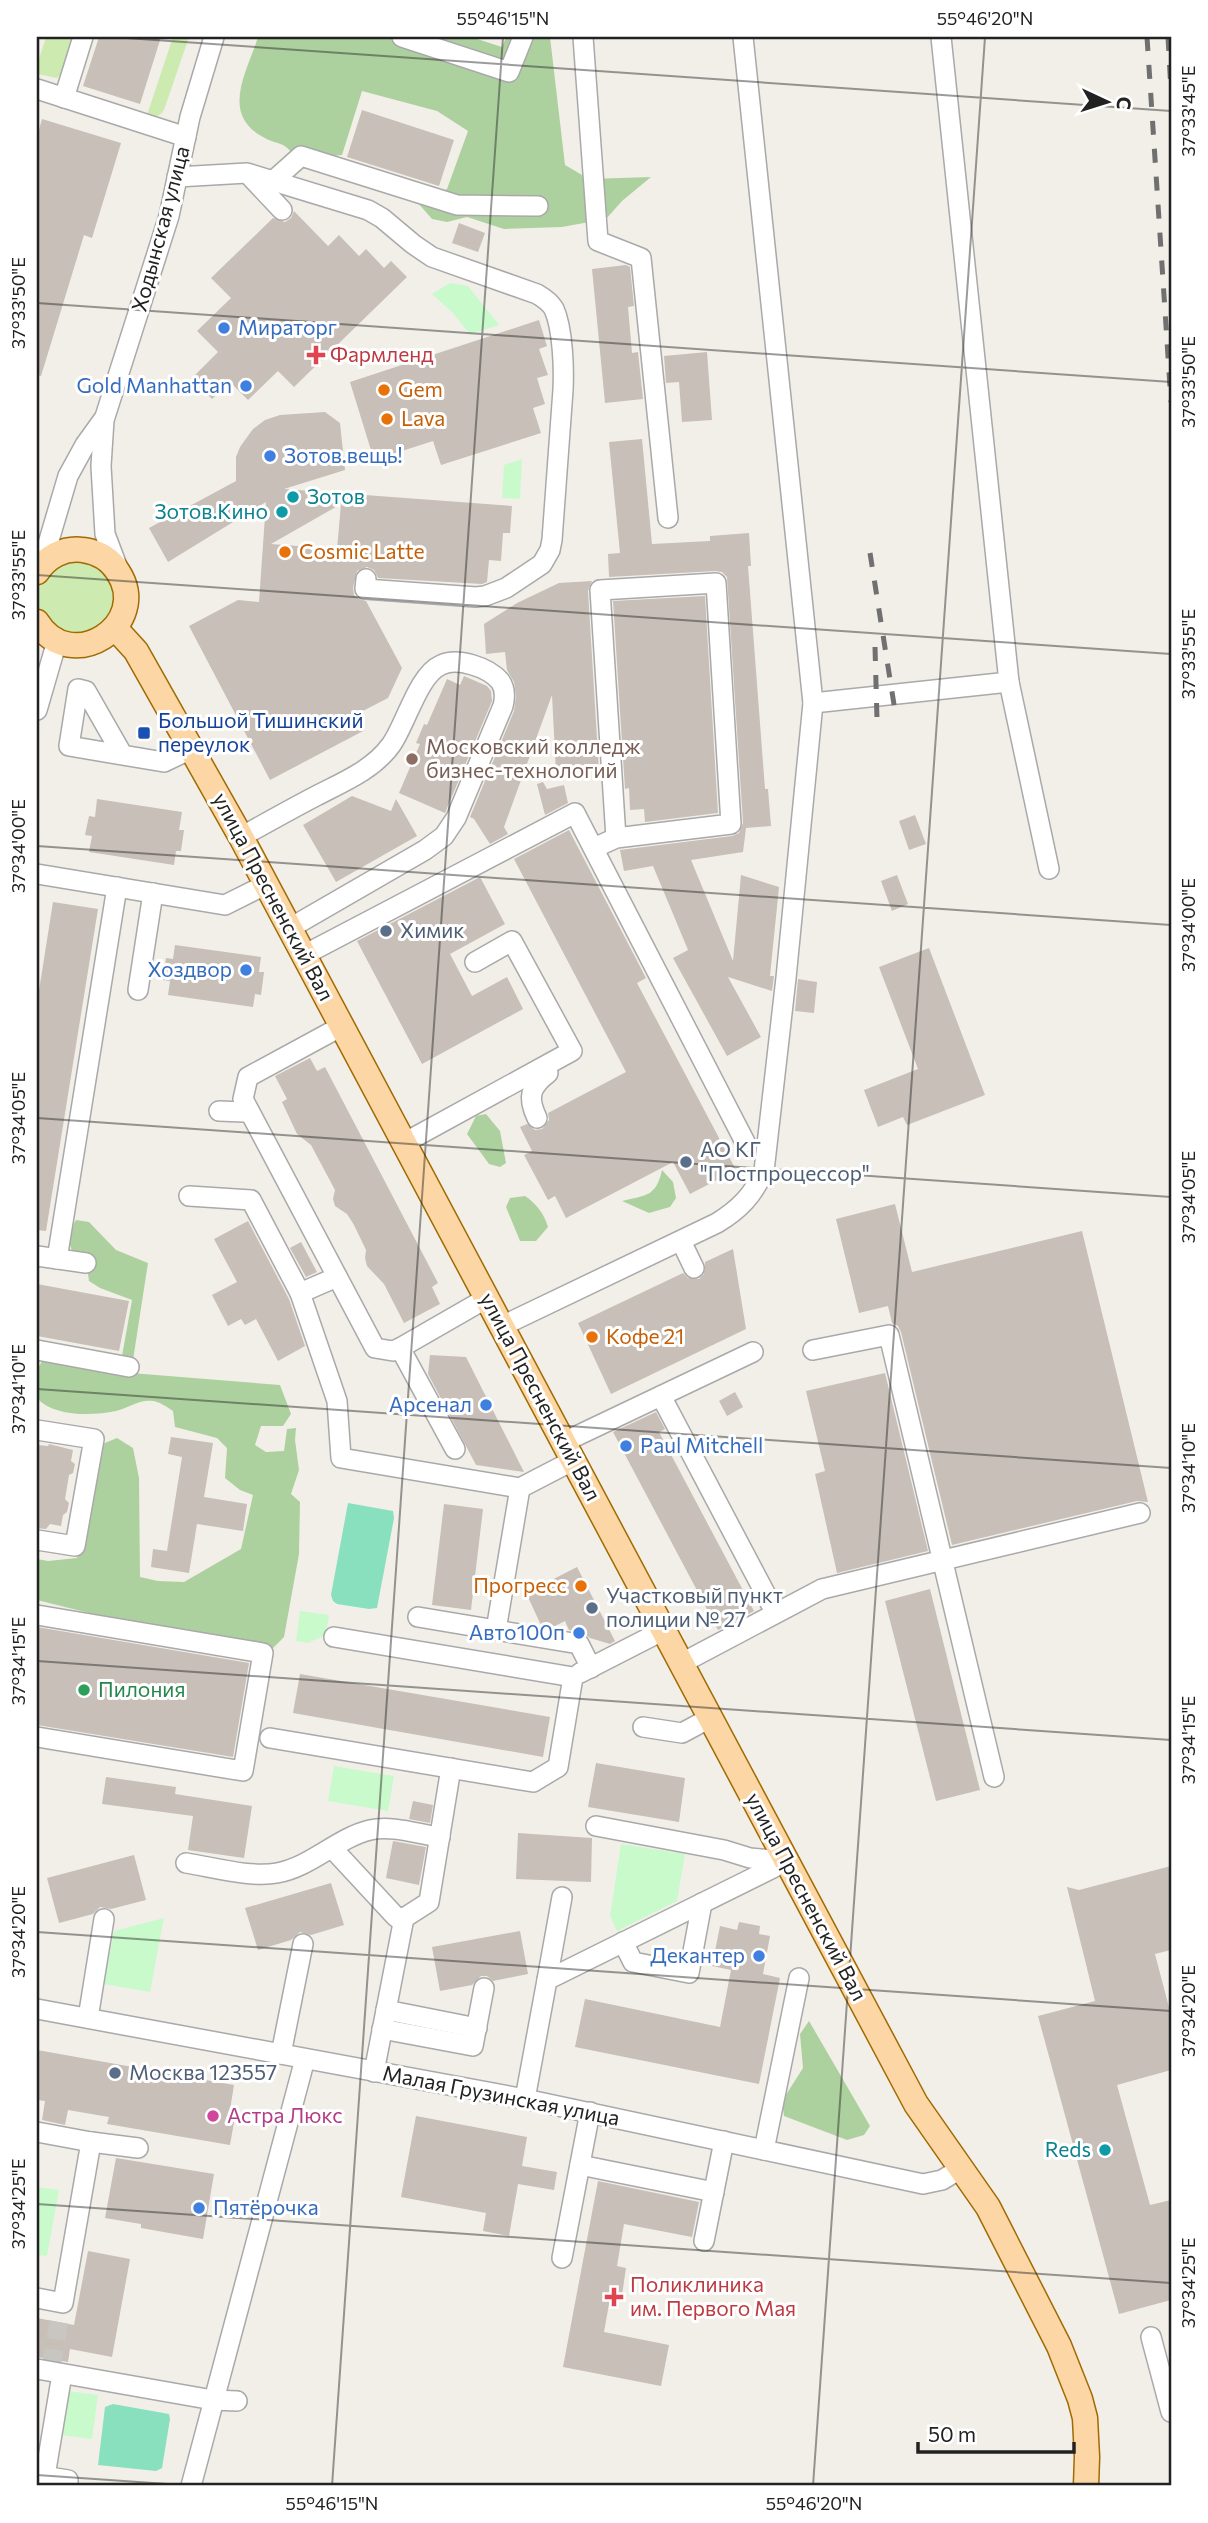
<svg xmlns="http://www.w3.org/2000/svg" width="1208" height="2523" viewBox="0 0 1208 2523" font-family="Commissioner,sans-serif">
<rect width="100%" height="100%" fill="#f2efe9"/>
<g fill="#cdebb0">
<polygon points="46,37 74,37 63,72 57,78 37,74 37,58 39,59"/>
<path d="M173,37H189L164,110C160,117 154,117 147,115Z"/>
<path d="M90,558L115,582L114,616L76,639L39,614C32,589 39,579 55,562Z"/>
</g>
<g fill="#add19e">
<path d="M258,37H471L502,47L506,37H550L565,165L589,179L651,177L622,201L606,219L562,227L504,229L467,217L447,222L432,219L417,202L447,189L468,131L437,111L362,91L342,155L324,157L304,169C298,162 291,149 283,145C276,142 269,141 263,137C220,114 247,72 258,37Z"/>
<polygon points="486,1114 500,1131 506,1163 500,1167 489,1164 467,1134 476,1116"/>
<path d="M662,1170L673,1182L676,1198L670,1207L649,1213L622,1201C646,1195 656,1197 662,1170Z"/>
<path d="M525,1196C537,1204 544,1214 548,1227L536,1241H520L506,1207L510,1198Z"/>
<path d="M76,1220L89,1222L116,1250L148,1263L131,1373L280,1385L291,1414L283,1426H261L255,1445L266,1452L284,1451L287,1429L296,1428L295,1440L299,1470L291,1494L300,1502L299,1554L284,1637L270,1651L113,1619L37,1600V1559L48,1561L77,1558L86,1536L100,1445L117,1438L133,1448L139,1478L140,1577L158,1581L184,1582L241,1549L253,1495L240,1490L225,1478L227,1448L217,1438L175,1427L173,1411C167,1407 160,1402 153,1401C139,1399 129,1408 116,1411C92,1416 54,1417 37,1398V1370L42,1361L122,1356L132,1300L100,1288L89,1281L86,1260L72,1251L67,1236Z"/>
<polygon points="809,2021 870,2126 864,2135 847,2140 784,2116 782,2101 803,2068 800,2034"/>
</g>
<g fill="#c8facc">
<polygon points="450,283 468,286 499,325 470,334 452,312 432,294"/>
<polygon points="522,459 520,499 502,498 504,465"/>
<polygon points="300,1611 329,1615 326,1635 308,1643 296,1641"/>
<polygon points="334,1766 394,1776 388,1811 328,1801"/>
<polygon points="621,1844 685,1854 677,1901 617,1931 610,1916"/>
<polygon points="164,1918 150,1992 104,1984 114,1931"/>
<polygon points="37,2187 59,2190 47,2256 37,2255"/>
<polygon points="67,2391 98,2395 92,2439 61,2435"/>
</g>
<g fill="#88e0be">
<polygon points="348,1503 393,1511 394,1518 377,1608 369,1609 337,1604 333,1601 331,1595"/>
<polygon points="113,2404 169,2414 170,2419 162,2468 156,2471 98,2465 105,2407"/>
</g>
<g fill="#c7bfb8" fill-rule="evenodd">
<polygon points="99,37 161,37 140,104 83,86"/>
<polygon points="362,110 454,140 439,186 347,157"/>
<polygon points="42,119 121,143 92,238 84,235 41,376 37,375 37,137"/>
<polygon points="294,211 328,246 339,235 359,256 366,249 384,268 391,261 407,277 294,387 278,371 248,400 230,382 212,399 192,378 218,352 197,331 231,298 211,278 273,218 285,222 291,218"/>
<polygon points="459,223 485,233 478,252 452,243"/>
<polygon points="626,265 630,267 634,306 628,307 632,353 638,352 643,399 605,403 592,269"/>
<polygon points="539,320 547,346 539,349 548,375 537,378 545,404 533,408 541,433 441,465 433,441 374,460 350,382"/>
<polygon points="707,352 712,420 682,422 679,382 666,383 664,356"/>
<path d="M325,412L340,423L345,470L284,489L512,506L510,533H503L501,561L489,560L487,582L482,584L378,578L374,570L367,567L357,571L353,588L354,595L359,599L366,601L402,668L388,698L357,714L365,730L270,780L189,626L238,600L259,602L266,502L168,562L149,528L236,481V457L240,447L253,429L265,420L280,415ZM341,504L337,549L271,544Z"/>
<polygon points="642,439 652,544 710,541 710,536 749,533 751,566 748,566 765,789 768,789 771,826 746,828 743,852 691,860 733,961 741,875 779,887 770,976 774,976 772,991 728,977 761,1037 727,1056 673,958 688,950 653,866 624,871 620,850 732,836 739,833 743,823 727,577 722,572 715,571 609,577 608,554 620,553 609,442"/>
<polygon points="592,581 588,591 599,771 556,773 552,695 504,827 508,834 490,844 474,819 470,817 514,711 516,696 514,682 507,670 505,652 486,654 484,624 517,603 559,583"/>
<polygon points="705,596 718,813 645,822 644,809 630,810 629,788 625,789 613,601"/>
<polygon points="464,676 487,686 491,691 492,701 445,813 399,793 420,744 416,743 424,724 427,725 447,679 460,685"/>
<polygon points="543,782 547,789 564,785 568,803 545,815 537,784"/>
<polygon points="352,796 391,811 396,799 417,836 336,882 303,825"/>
<polygon points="97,799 182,812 179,830 184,830 181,851 176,851 174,865 89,852 92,836 85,835 89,816 95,817"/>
<polygon points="915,815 926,844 909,850 899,821"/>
<polygon points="569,830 646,978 637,983 736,1170 690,1194 673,1162 566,1218 555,1196 548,1200 524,1155 532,1151 520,1127 527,1124 535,1130 542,1129 549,1120 548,1113 626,1072 514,859"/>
<polygon points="897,875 908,904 892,911 881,881"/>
<polygon points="480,877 505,924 450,954 472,996 507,977 523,1009 422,1064 357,941"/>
<polygon points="53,902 98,909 46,1231 37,1230 37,1003"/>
<polygon points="175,945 261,957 259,972 264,972 261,995 255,994 253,1007 168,995 170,981 163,980 166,958 173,959"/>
<polygon points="929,948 985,1095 907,1125 903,1117 878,1127 864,1090 918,1069 879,967"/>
<polygon points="798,979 817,982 814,1013 795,1011"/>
<polygon points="310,1058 317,1071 325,1067 438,1283 432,1287 440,1304 404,1323 384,1284 367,1266 365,1258 366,1250 354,1225 347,1214 335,1206 333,1199 335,1190 311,1145 297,1134 282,1102 287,1099 275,1076"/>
<polygon points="895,1204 912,1272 1082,1231 1148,1502 1137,1501 952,1545 901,1332 898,1326 892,1323 888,1306 859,1313 836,1219"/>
<polygon points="248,1221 289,1299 305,1346 278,1361 256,1319 245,1325 241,1319 228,1326 212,1295 237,1282 214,1239"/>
<polygon points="301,1242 317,1272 306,1277 290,1248"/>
<polygon points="733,1249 746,1329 611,1394 578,1323 683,1273 688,1278 699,1279 704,1274 705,1262"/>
<polygon points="37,1284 129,1301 119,1351 37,1336"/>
<polygon points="430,1355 466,1357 524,1472 476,1465 428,1374"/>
<polygon points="885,1373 928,1551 837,1573 815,1474 825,1471 806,1391"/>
<polygon points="735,1392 743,1407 727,1416 719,1401"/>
<polygon points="656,1412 665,1429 659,1432 754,1611 718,1630 613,1432"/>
<polygon points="171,1437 213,1443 204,1497 247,1504 243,1531 197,1524 189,1573 151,1567 153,1549 167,1551 182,1457 168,1454"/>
<polygon points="49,1444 73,1450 71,1461 75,1464 73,1473 69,1475 65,1499 69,1503 67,1512 63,1515 61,1526 50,1524 46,1529 37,1528 37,1445 48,1446"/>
<polygon points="444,1504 483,1509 471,1610 432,1605"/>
<polygon points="577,1567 615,1641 610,1644 590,1638 582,1632 569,1630 565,1621 553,1627 541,1625 526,1593"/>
<polygon points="930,1589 980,1790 936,1801 885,1601"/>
<polygon points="37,1627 249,1663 233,1757 37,1725"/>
<polygon points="300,1674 550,1717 543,1757 293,1713"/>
<polygon points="596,1763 685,1778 679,1822 588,1807"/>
<polygon points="106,1777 176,1787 175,1794 252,1806 244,1858 188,1850 193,1816 102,1804"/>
<polygon points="413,1801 433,1805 430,1823 409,1819"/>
<polygon points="518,1833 592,1838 591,1882 516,1879"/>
<polygon points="393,1841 426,1847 419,1885 386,1878"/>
<polygon points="134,1855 146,1900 111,1909 100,1907 93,1914 59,1923 47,1878"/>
<polygon points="1171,1866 1171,1950 1155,1954 1171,2015 1171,2070 1117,2085 1150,2205 1171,2200 1171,2300 1119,2314 1038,2016 1095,2001 1067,1887 1079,1890"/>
<polygon points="331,1883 344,1925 311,1935 300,1932 291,1940 258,1950 245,1908"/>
<polygon points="739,1922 760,1926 759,1934 770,1936 763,1974 780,1978 759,2084 575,2047 585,1999 720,2027 731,1970 712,1966 720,1926 737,1930"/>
<polygon points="520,1931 528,1974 493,1981 487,1976 481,1976 472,1985 440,1991 432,1947"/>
<polygon points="37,2050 234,2085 230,2110 236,2111 230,2145 107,2124 109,2117 68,2110 65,2125 42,2120 45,2101 37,2100"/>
<polygon points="416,2116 527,2137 522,2166 557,2172 554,2190 518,2184 509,2236 483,2231 486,2213 401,2197"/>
<polygon points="116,2158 214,2174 203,2239 141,2228 141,2224 105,2218"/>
<polygon points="598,2181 699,2202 692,2237 624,2224 617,2266 626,2268 622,2295 611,2293 604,2332 669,2345 661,2386 563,2367"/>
<polygon points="88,2251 130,2259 112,2357 70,2349 68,2362 37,2357 37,2318 74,2325"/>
</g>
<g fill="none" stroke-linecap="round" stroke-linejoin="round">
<polyline stroke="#c8c6c1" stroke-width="19" stroke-dasharray="19 10" stroke-linecap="butt" points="51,2368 59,2322"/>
<g stroke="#a9a9a9" stroke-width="22">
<g id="minor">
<polyline points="402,37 509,72 523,37"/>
<polyline points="583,37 598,241 641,258 668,518"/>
<polyline points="941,37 1009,682 1049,869"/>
<polyline points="37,89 186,137"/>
<polyline points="64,98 83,37"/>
<polyline points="249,175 282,210"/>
<path d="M177,177L247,173L368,210L382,218L413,244L432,257L537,294C544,298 550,302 554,309C563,329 564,369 563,390L552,540L550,550L542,564L506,588L485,596L476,597L365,589L366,579"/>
<polyline points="273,181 301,156 457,205 538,206"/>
<polyline points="42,564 68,476 85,445 103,420"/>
<polyline points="119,571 105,534 101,466 104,420 169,216 190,117 214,37"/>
<polyline points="813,703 1009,682"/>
<polyline points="37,710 57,641"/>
<polyline points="122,754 86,691 78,689 69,746 164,762 193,748"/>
<path d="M241,837C266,823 291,809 316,796C343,782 373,770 391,745C406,724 418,675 441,665C457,657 488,667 500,681C505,688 505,698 503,706L456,818L444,836L425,850L290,928"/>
<polyline points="594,848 616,838 731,824 716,583 600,590 616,838"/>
<polyline points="37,874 225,905 267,884"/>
<polyline points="304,955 575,813 745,1142"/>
<polyline points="138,990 153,893"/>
<polyline points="342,1026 248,1077 243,1099 375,1348 393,1351 400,1348 487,1298"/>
<polyline points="219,1111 244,1112 248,1110"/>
<path d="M537,1118C527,1097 530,1087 548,1073L546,1070"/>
<polyline points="404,1143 572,1051 512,941 475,962"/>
<polyline points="189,1196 251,1200 300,1293 337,1401 341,1458 520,1488 574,1460"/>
<polyline points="681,1241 694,1268"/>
<polyline points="37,1256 86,1263"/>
<polyline points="57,1259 117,887"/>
<polyline points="300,1293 337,1277"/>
<path d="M502,1326L717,1223C740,1209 753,1195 764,1171L786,978L813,703L743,37"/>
<polyline points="400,1348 455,1449"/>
<polyline points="37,1350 129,1367"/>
<polyline points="813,1350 889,1335 994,1777"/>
<polyline points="661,1396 775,1612"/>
<polyline points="37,1430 94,1439 75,1546 37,1540"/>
<polyline points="564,1442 753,1352"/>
<polyline points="37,1615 263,1653 243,1771 37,1737"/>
<polyline points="418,1617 579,1644 591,1668"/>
<polyline points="496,1630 520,1488"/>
<polyline points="682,1663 822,1589 1140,1513"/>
<polyline points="580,1673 664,1630"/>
<polyline points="643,1727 682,1733 710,1718"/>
<polyline points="270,1738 533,1782 558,1767 573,1677 334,1637"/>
<polyline points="596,1826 724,1850 750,1858 786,1861"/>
<polyline points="332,1848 396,1917 404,1918 429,1902 451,1768"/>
<path d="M186,1863C212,1867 251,1878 277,1873C311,1867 337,1838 370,1830C392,1825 418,1834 440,1837"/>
<polyline points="623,1942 633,1962 689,1973 702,1903"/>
<polyline points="547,1980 562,1897"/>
<polyline points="37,2009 525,2099 923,2184 942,2180 960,2169"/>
<polyline points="386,2010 477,2028"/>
<polyline points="88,2018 104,1919"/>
<polyline points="382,2029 473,2046 484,1988"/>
<polyline points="281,2054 303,1944"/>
<polyline points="374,2072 404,1918"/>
<polyline points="525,2099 547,1980 787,1861"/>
<polyline points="37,2132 91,2142 63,2303 37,2298"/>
<polyline points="91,2142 138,2148"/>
<polyline points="764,2150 799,1978"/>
<polyline points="580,2165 714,2192"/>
<polyline points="704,2241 724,2141"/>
<polyline points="562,2258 590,2112"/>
<polyline points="1151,2337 1171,2412"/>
<polyline points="37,2369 213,2400 237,2401"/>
<polyline points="37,2475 68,2480 68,2486"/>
<polyline points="45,2476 62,2374"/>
<polyline points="191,2486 305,2059"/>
</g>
</g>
<g stroke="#a06b00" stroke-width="27">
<g id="major">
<path d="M37,572C47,557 64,547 83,550C98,552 110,559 118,572C152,624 71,677 37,622"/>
<polyline points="115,628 136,651 241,837 916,2104 988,2207 1059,2346 1080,2399 1085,2418 1087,2457 1086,2486"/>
</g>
</g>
<use href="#minor" stroke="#fff" stroke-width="19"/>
<use href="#major" stroke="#fcd6a4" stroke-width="24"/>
<g stroke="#707070" stroke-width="5" stroke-dasharray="14 14" stroke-linecap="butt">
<polyline points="1147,37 1171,402"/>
<polyline points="1168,37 1171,91"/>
<polyline points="870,553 896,717"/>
<polyline points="875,647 877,719"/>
</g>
</g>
<path fill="none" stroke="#222" stroke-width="2" stroke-opacity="0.45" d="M112,37L1171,111M37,303L1171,382M37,575L1171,654M37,846L1171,925M37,1118L1171,1197M37,1389L1171,1468M37,1661L1171,1740M37,1932L1171,2011M37,2204L1171,2283M37,2475L196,2486M332,2486L503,37M813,2486L985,37"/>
<g fill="#3f7fe0" stroke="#fff" stroke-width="2.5">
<circle cx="224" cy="328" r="7"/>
<circle cx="246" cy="386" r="7"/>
<circle cx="270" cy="456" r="7"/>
<circle cx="246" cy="970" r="7"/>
<circle cx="486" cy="1405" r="7"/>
<circle cx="626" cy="1446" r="7"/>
<circle cx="579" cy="1633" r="7"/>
<circle cx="759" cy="1956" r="7"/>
<circle cx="199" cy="2208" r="7"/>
</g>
<g fill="#e0444e" stroke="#fff" stroke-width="2.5">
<path d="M312.5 344.5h7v7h7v7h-7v7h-7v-7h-7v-7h7z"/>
<path d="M610.5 2286.5h7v7h7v7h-7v7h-7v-7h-7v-7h7z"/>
</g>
<g fill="#e8710a" stroke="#fff" stroke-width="2.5">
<circle cx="384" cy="390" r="7"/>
<circle cx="387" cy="419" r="7"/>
<circle cx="285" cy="552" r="7"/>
<circle cx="592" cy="1337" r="7"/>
<circle cx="581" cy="1586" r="7"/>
</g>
<g fill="#0f9aa8" stroke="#fff" stroke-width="2.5">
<circle cx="293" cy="497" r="7"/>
<circle cx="282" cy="512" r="7"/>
<circle cx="1105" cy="2150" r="7"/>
</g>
<rect fill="#1a4fb4" stroke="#fff" stroke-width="2.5" x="137" y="726" width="14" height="14" rx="3.5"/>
<circle fill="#8d6e63" stroke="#fff" stroke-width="2.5" cx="412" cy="759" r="7"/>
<g fill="#5c6f8a" stroke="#fff" stroke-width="2.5">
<circle cx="386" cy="931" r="7"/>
<circle cx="686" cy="1162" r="7"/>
<circle cx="592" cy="1608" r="7"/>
<circle cx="115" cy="2073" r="7"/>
</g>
<circle fill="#2e9e5b" stroke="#fff" stroke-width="2.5" cx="84" cy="1690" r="7"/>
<circle fill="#d1479c" stroke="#fff" stroke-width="2.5" cx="213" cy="2116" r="7"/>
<g text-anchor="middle" stroke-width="6" stroke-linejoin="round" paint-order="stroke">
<g font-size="21" fill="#222" stroke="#fff">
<text transform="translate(161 229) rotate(-75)" y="7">Ходынская улица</text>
<text transform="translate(273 897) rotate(62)" y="7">улица Пресненский Вал</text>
<text transform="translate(540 1397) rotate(62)" y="7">улица Пресненский Вал</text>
<text transform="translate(806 1897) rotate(62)" y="7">улица Пресненский Вал</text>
<text transform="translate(501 2096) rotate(11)" y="7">Малая Грузинская улица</text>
</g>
<g font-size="21" fill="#366cbe" stroke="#fff" text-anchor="end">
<text x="238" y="335" text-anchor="start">Мираторг</text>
<text x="232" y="393">Gold Manhattan</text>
<text x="284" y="463" text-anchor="start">Зотов.вещь!</text>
<text x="232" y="977">Хоздвор</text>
<text x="472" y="1412">Арсенал</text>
<text x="640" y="1453" text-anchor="start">Paul Mitchell</text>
<text x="565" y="1640">Авто100п</text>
<text x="745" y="1963">Декантер</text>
<text x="213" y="2215" text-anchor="start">Пятёрочка</text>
</g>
<g font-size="21" fill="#be3a42" stroke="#fff" text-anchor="start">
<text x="330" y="362">Фармленд</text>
<text x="630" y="2292">Поликлиника<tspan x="630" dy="24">им. Первого Мая</tspan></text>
</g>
<g font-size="21" fill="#c56008" stroke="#fff" text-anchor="start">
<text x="398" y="397">Gem</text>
<text x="401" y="426">Lava</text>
<text x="299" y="559">Cosmic Latte</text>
<text x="606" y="1344">Кофе 21</text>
<text x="567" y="1593" text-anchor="end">Прогресс</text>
</g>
<g font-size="21" fill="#0d838f" stroke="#fff" text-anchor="end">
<text x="307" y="504" text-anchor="start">Зотов</text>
<text x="268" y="519">Зотов.Кино</text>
<text x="1091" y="2157">Reds</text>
</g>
<g font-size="21" fill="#164399" stroke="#fff" text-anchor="start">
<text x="158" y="728">Большой Тишинский<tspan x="158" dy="24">переулок</tspan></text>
</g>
<g font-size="21" fill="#785e54" stroke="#fff" text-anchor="start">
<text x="426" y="754">Московский колледж<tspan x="426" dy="24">бизнес-технологий</tspan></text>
</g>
<g font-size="21" fill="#4e5e75" stroke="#fff" text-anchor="start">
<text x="400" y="938">Химик</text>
<text x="700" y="1157">АО КГ<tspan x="700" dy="24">"Постпроцессор"</tspan></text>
<text x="606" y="1603">Участковый пункт<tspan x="606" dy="24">полиции № 27</tspan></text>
<text x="129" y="2080">Москва 123557</text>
</g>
<g font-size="21" fill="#27864d" stroke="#fff" text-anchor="start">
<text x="98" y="1697">Пилония</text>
</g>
<g font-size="21" fill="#b23c85" stroke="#fff" text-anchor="start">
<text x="227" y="2123">Астра Люкс</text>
</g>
</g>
<rect width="1208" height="2523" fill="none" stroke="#ffffff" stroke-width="77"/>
<g transform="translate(1107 102) rotate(94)" stroke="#ffffff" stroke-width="5" paint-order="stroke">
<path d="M0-5L12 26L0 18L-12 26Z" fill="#222222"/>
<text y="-10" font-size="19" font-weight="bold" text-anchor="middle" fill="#222222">С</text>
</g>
<path d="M918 2442v10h156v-10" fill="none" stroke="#222222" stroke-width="3.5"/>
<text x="928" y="2442" font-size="21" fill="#222222" stroke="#ffffff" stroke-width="5" paint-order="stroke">50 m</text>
<rect x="38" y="38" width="1132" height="2446" fill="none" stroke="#222" stroke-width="2.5"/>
<g font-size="18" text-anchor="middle" fill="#222">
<text x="503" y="25">55°46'15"N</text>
<text x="985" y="25">55°46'20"N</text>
<text transform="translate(1189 111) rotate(-90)" y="6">37°33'45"E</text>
<text transform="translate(19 303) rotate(-90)" y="6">37°33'50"E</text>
<text transform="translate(1189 382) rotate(-90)" y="6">37°33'50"E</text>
<text transform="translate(19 575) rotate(-90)" y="6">37°33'55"E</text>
<text transform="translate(1189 654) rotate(-90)" y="6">37°33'55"E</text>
<text transform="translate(19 846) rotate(-90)" y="6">37°34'00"E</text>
<text transform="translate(1189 925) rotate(-90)" y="6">37°34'00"E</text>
<text transform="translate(19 1118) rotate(-90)" y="6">37°34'05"E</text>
<text transform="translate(1189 1197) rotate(-90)" y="6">37°34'05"E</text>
<text transform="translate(19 1389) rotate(-90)" y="6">37°34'10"E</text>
<text transform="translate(1189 1468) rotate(-90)" y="6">37°34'10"E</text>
<text transform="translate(19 1661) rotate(-90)" y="6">37°34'15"E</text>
<text transform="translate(1189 1740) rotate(-90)" y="6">37°34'15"E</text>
<text transform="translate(19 1932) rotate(-90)" y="6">37°34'20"E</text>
<text transform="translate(1189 2011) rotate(-90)" y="6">37°34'20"E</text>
<text transform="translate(19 2204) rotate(-90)" y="6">37°34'25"E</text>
<text transform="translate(1189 2283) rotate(-90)" y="6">37°34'25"E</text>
<text x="332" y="2510">55°46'15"N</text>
<text x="814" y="2510">55°46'20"N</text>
</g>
</svg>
